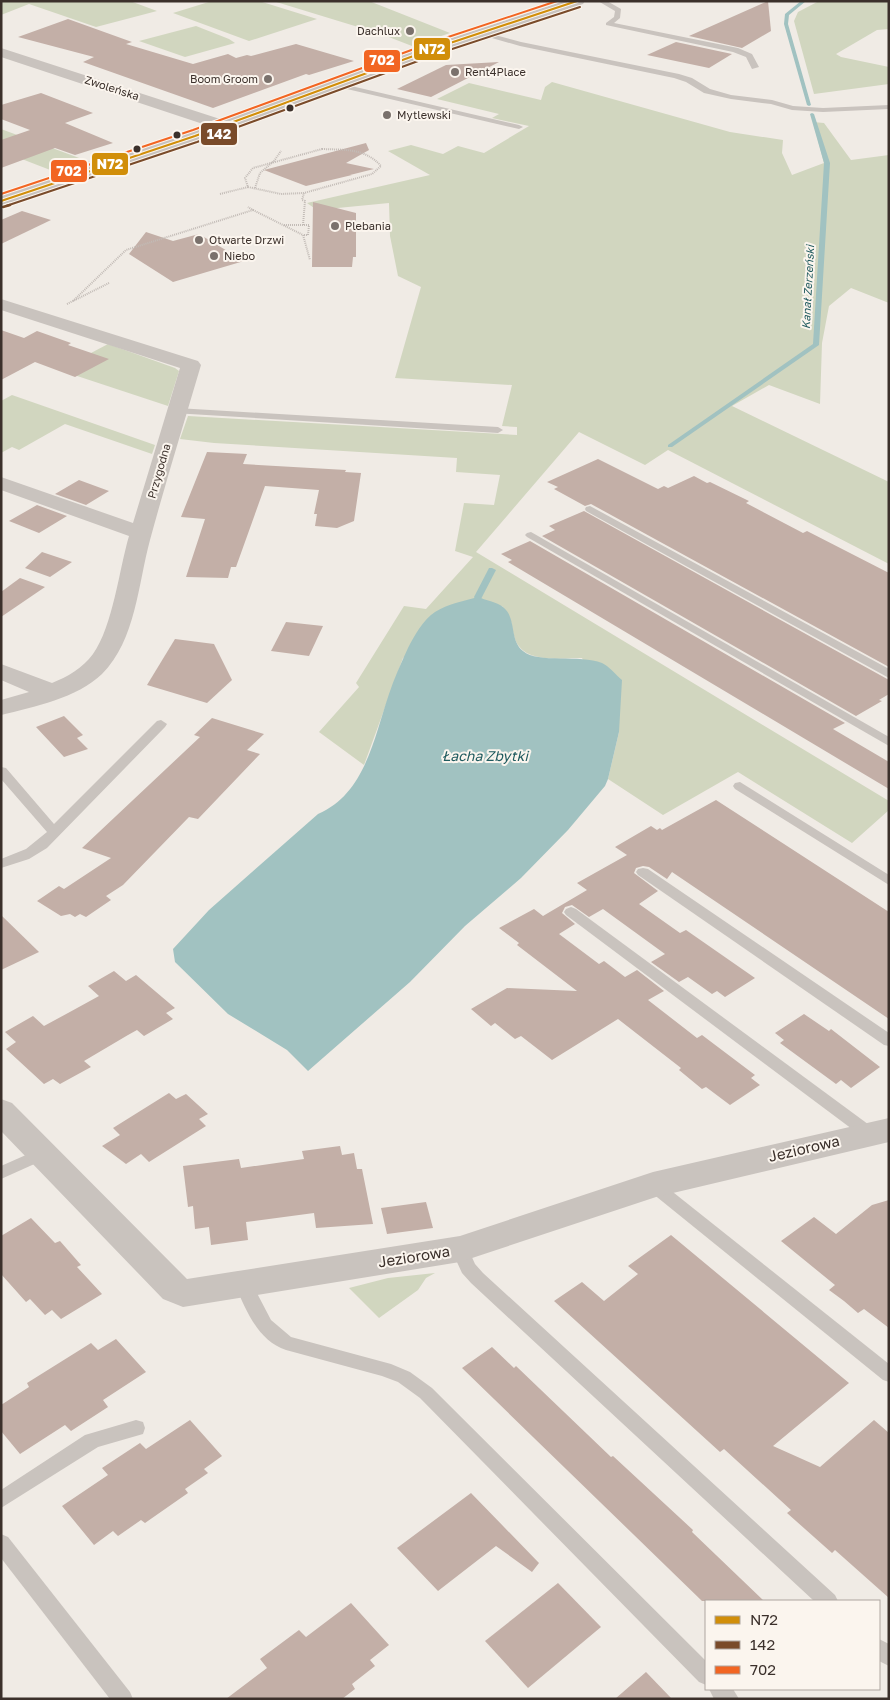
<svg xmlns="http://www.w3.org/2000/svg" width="890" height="1700" viewBox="0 0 890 1700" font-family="'Golos Text',sans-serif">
<rect width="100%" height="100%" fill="#f0ebe5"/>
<g fill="#d1d6bf">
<polygon points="1,1 130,1 157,11 96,27 29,4 1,15"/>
<polygon points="212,1 259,1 317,19 249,41 173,13"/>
<polygon points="273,1 369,1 450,33 412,46 381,34"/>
<polygon points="819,1 889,1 889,29 877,30 836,54 841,57 889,67 889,84 814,94 794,21 798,12"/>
<polygon points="196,26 229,39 235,43 185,57 139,41"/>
<path d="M552,82L730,132L783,140L782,153L792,175L824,163L813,122L824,123L851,160L889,155V303L851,288L829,306L822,343L820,404L769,385L732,406L889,482V564L668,450L645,465L579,432L476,552L889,801V810L852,843L738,772L663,815L608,779L619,732L582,658C560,658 524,664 515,639C510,623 514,621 502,606L403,658L364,765L319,732L359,687L356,683L404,606L426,609L473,557L455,551L464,503L494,505L500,475L456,472L457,458L214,443L180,439L188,416L517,435V427L502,426L512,385L395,378L421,287L398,276L390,236L389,203L317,210L307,203L430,175L388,151L411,145L443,154L458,146L484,153L529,126L492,118L499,114L437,99L469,83L541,100L545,87Z"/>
<polygon points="1,129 90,162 58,173 1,151"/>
<polygon points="108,344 175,368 179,371 168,406 59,370"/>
<polygon points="12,395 155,445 152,454 65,424 19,450 12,447 1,453 1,401"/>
<polygon points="435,1273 426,1278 418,1290 379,1318 349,1288 388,1278"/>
</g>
<path fill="#a1c2c1" d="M478,597C485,600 497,602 503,607C517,618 509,640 523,651C538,664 580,654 602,663C609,666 616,675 622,680L619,732L608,779L605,786L568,830L521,878L465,926L410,982L308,1071L287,1050L228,1014L175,962L173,949L209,910L318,814C365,794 374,738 389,694C394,679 401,663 408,648C414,636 423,620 435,612C448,604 463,601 478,597Z"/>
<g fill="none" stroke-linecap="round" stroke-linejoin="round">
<g fill="#a1c2c1" fill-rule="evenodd">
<polygon points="801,1 806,1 789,15 788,24 811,105 809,106 807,105 784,24 785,14"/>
<polygon points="812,113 814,114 830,163 819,345 672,447 668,447 668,445 813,344 824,163 810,114"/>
<polygon points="489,568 492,568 496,570 481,599 475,599 474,597"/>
</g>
</g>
<g fill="#c3afa7">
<polygon points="768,1 771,31 742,48 689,36"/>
<polygon points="68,19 132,42 126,44 193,64 228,54 236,58 247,55 251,56 296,44 354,61 309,75 306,74 213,108 83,62 94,57 18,37"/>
<polygon points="676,42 732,54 709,68 647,55"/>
<polygon points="499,62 431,97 397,89 446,65"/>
<polygon points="41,93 93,113 65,123 113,143 75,155 55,148 1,168 1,140 30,130 1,119 1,105"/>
<polygon points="366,143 369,150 346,163 374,169 350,175 352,175 306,186 264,170"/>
<polygon points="313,202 356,213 356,257 353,257 352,267 312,267"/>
<polygon points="22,211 51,220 1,244 1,220"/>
<polygon points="146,232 173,241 199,234 244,261 173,282 129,254"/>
<polygon points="1,330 24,338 37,331 71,343 68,345 109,359 75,377 35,362 1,380"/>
<polygon points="207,452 247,454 243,464 346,470 345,472 361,473 354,521 337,528 315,526 317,514 314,514 319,490 265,486 236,567 231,567 228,578 186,577 205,519 181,517"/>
<polygon points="598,459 658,489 664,486 668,488 694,476 707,483 710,482 749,501 746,503 803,533 807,531 889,573 889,667 591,504 585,506 554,489 558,487 547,482"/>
<polygon points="79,480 109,491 86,505 55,494"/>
<polygon points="37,505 67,516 39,533 9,521"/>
<polygon points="584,511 889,680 889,694 879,700 882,701 856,716 542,536 555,530 549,526"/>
<polygon points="530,541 845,723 833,729 889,762 889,789 508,562 512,560 501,554"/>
<polygon points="42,552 72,562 50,577 25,568"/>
<polygon points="20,578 45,587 1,617 1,592"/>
<polygon points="286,622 323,626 309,656 271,651"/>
<polygon points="175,639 214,644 232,680 207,703 147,685"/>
<polygon points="64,716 83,735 77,738 88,749 64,757 36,727"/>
<polygon points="212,718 264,734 247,750 260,754 198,819 189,817 123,885 106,896 111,900 86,917 80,914 75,917 70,914 61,916 37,901 59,886 64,889 111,858 82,848 200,737 194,735"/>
<polygon points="716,800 889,912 889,1019 672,872 667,879 649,867 643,866 636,868 634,873 658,891 639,904 680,933 686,930 755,978 725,997 717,991 712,994 688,977 679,982 651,962 665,954 603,909 589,917 572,905 565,907 562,913 575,924 559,934 599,964 604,961 625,977 637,970 664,991 648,1000 697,1038 702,1035 755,1075 751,1078 760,1085 730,1105 706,1087 702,1089 679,1070 681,1068 618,1019 552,1060 521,1036 515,1039 495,1023 491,1026 471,1009 507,988 577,991 517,945 519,943 499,928 534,909 543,916 587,890 577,883 627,855 615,847 651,826 657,830 660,828 662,830"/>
<polygon points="1,915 39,952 1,970"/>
<polygon points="114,971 126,981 136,975 175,1008 166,1013 173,1019 144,1036 137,1030 128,1035 84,1061 91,1067 60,1084 53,1079 44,1084 6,1049 16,1042 5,1032 33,1016 44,1026 68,1013 99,996 88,986"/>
<polygon points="804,1014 829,1031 831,1029 880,1067 851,1088 841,1080 836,1084 780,1043 784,1040 775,1033"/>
<polygon points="169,1093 176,1099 186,1094 208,1114 199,1119 206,1126 149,1162 141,1154 126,1164 102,1146 120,1135 113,1128"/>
<polygon points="340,1146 342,1155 354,1153 357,1169 362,1169 373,1224 316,1228 314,1213 246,1222 248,1240 211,1245 209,1227 195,1229 193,1206 188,1207 183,1166 239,1159 241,1168 304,1159 302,1151"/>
<polygon points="889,1200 889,1328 864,1309 858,1313 844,1301 829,1290 835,1285 781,1241 814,1217 836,1234 872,1205"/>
<polygon points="426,1202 433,1228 387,1234 381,1208"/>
<polygon points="31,1218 55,1243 60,1241 81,1265 77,1267 102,1294 61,1319 52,1310 45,1315 30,1299 26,1302 1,1274 1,1236"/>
<polygon points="671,1235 849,1383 773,1446 820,1467 874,1420 889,1433 889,1598 835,1550 832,1553 787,1513 791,1510 724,1449 720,1452 554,1301 582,1282 604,1301 638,1274 628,1266"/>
<polygon points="116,1339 146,1372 103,1400 108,1407 71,1431 65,1425 20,1454 1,1431 1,1405 29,1387 27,1383 91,1343 98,1350"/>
<polygon points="492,1347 514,1368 516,1366 611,1457 613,1456 693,1530 692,1532 764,1601 702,1601 462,1368"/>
<polygon points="190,1420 222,1456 204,1469 208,1473 185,1489 188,1493 145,1523 141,1520 118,1536 113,1531 94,1545 62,1506 108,1475 102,1468 140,1443 146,1449"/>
<polygon points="471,1493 539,1563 532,1572 496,1546 438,1591 397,1548"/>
<polygon points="558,1583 601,1627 528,1688 485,1641"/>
<polygon points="351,1603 389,1645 370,1660 375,1666 352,1684 355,1689 342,1699 226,1699 267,1668 260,1659 299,1630 306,1637"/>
<polygon points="646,1672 672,1699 615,1699"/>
</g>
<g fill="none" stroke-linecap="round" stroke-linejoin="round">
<g stroke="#c2bbb6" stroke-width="2" stroke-dasharray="1 1" stroke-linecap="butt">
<path d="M322,149C345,150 365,148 381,166L372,174L304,193L281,194L248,187L245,178L253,168Z"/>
<polyline points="255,188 260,173 274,161 281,151"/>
<polyline points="220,194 248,187"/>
<polyline points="253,210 303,235 310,260"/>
<polyline points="284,225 309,225 308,235 303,235"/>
<polyline points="303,225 305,201 302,200 304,193"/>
<polyline points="73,301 126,250 253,210 248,207"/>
<polyline points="67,304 109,283"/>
</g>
<g fill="#c9c3be" fill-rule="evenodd">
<polygon points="598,1 607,1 621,9 620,18 614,23 738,48 752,54 759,67 752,69 746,57 733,52 606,25 606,23 614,17 615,11"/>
<polygon points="480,31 521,42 679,74 692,78 710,89 731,95 772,100 793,106 823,108 889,105 889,109 823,112 792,110 771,104 731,99 704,93 686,82 674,78 520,46 478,34 478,32"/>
<polygon points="334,82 519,125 523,127 519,129 334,86"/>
<polygon points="177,408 498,427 503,430 498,433 173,413 172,411"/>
<polygon points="590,506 889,669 889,678 586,511 585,509 586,507"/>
<polygon points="531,532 889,737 889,746 527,537 525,535 527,533"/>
<polygon points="161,720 167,724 165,727 47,848 29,859 1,868 1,859 26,849 47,832 1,779 1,767 6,768 54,824 157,721"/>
<polygon points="740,782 889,875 889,885 735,789 733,786 735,783"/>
<polygon points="643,868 648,869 889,1033 889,1046 884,1045 638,875 636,872 638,869"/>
<polygon points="571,907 576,909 876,1130 878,1134 876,1138 870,1140 864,1138 566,915 564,912 566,909"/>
<polygon points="44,1147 50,1149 52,1153 50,1157 1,1179 1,1166"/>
<polygon points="653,1179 659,1181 889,1364 889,1382 883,1380 647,1189 645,1185 647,1181"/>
<polygon points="460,1242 466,1244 475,1264 483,1273 835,1595 838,1601 814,1601 471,1283 462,1273 451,1249 454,1244"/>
<path d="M244,1278L250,1280L271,1320L291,1337L391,1364L410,1372L432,1388L706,1661V1685L699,1682L420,1398L398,1382L382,1376L286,1350C258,1341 246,1310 235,1285L238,1280Z"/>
<polygon points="136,1420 143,1422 145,1428 143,1434 98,1447 1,1508 1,1490 85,1435"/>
<polygon points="1,1534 8,1537 130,1692 133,1699 110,1699 1,1558"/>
<polygon points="879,1639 889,1644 889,1666 879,1661"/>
<polygon points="709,1689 733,1689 739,1699 714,1699"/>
</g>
<g fill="#c9c3be" fill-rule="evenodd">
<path d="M1,299L198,361L201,365C184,423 166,481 150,540C138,584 136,640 102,674C77,698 34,707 1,715V700L29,692L1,680V664L52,683C67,677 83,668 93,654C113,626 119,570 129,536L1,490V477L133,523L180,368L1,310Z"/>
<polygon points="1,1099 12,1103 187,1279 460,1236 653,1172 889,1118 889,1142 656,1197 460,1262 183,1307 163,1299 1,1131"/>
</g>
<polygon fill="#c9c3be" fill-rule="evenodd" points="564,1 585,1 583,4 443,50 201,139 1,206 1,195 209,126 1,57 1,48 223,120 433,44"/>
<g stroke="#fbf5ee" stroke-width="4">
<polyline id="bus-1" points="1,201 195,136 438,47 577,1"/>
</g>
<g stroke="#fbf5ee" stroke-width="4">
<polyline id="bus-2-far1" points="6,206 197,142 440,53 580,7"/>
</g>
<g stroke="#fbf5ee" stroke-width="5">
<polyline id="bus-2" points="3,207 10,205"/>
</g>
<g stroke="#fbf5ee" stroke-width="4">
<polyline id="bus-3" points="1,194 193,130 436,41 557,1"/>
</g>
<use href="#bus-1" stroke="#d18e09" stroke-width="2"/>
<use href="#bus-2-far1" stroke="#7a4b2a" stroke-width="2"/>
<use href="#bus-2" stroke="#7a4b2a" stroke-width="2.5"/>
<use href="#bus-3" stroke="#f26522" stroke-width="2"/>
</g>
<g fill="#7a716c" stroke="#fbf5ee" stroke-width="2">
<circle cx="410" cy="31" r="5"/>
<circle cx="455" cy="72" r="5"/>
<circle cx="268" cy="79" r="5"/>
<circle cx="387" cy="115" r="5"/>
<circle cx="335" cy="226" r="5"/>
<circle cx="199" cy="240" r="5"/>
<circle cx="214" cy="256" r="5"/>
</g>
<g fill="#3b302b" stroke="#fbf5ee" stroke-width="2">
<circle cx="290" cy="108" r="4.5"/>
<circle cx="177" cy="135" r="4.5"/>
<circle cx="137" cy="149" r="4.5"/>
</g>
<g text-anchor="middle" stroke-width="4" stroke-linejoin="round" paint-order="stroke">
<g font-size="11" fill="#3b302b" stroke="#fbf5ee" text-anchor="start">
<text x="400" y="35" text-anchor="end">Dachlux</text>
<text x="465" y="76">Rent4Place</text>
<text x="258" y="83" text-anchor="end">Boom Groom</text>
<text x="397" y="119">Mytlewski</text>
<text x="345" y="230">Plebania</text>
<text x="209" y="244">Otwarte Drzwi</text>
<text x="224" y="260">Niebo</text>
</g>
<g font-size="11" fill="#3b302b" stroke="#fbf5ee">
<text transform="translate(112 88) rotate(18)" y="4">Zwoleńska</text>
<text transform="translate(159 471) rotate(-74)" y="4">Przygodna</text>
</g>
<g font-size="11" font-style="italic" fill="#1f5a5e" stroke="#fbf5ee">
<text transform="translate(808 287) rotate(-87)" y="4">Kanał Zerzeński</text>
</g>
<g font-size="14" font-style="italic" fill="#1f5a5e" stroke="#fbf5ee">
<text x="485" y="761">Łacha Zbytki</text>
</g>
<g font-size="15" fill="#3b302b" stroke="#fbf5ee">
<text transform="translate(804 1149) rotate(-13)" y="5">Jeziorowa</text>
<text transform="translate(414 1257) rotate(-9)" y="5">Jeziorowa</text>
</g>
</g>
<g stroke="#fbf5ee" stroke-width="2">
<rect x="413" y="37" width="38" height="24" rx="5" fill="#d18e09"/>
<rect x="363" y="49" width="38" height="24" rx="5" fill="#f26522"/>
<rect x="200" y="122" width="38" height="24" rx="5" fill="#7a4b2a"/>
<rect x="91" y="152" width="38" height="24" rx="5" fill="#d18e09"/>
<rect x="50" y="159" width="38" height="24" rx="5" fill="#f26522"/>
</g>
<g font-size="14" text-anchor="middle" font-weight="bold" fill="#fff">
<text x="432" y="54">N72</text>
<text x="382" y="65">702</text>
<text x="219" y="139">142</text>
<text x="110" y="169">N72</text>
<text x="69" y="176">702</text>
</g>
<rect width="890" height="1700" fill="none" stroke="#3b302b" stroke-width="5"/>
<rect x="705" y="1600" width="175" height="90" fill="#fbf5ee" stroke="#aea6a0"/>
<rect x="715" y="1616" width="25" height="8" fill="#d18e09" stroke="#aea6a0"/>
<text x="750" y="1625" font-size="15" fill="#3b302b">N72</text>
<rect x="715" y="1641" width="25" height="8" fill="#7a4b2a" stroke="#aea6a0"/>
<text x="750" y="1650" font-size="15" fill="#3b302b">142</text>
<rect x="715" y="1666" width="25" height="8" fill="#f26522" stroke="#aea6a0"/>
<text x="750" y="1675" font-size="15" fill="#3b302b">702</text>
</svg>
